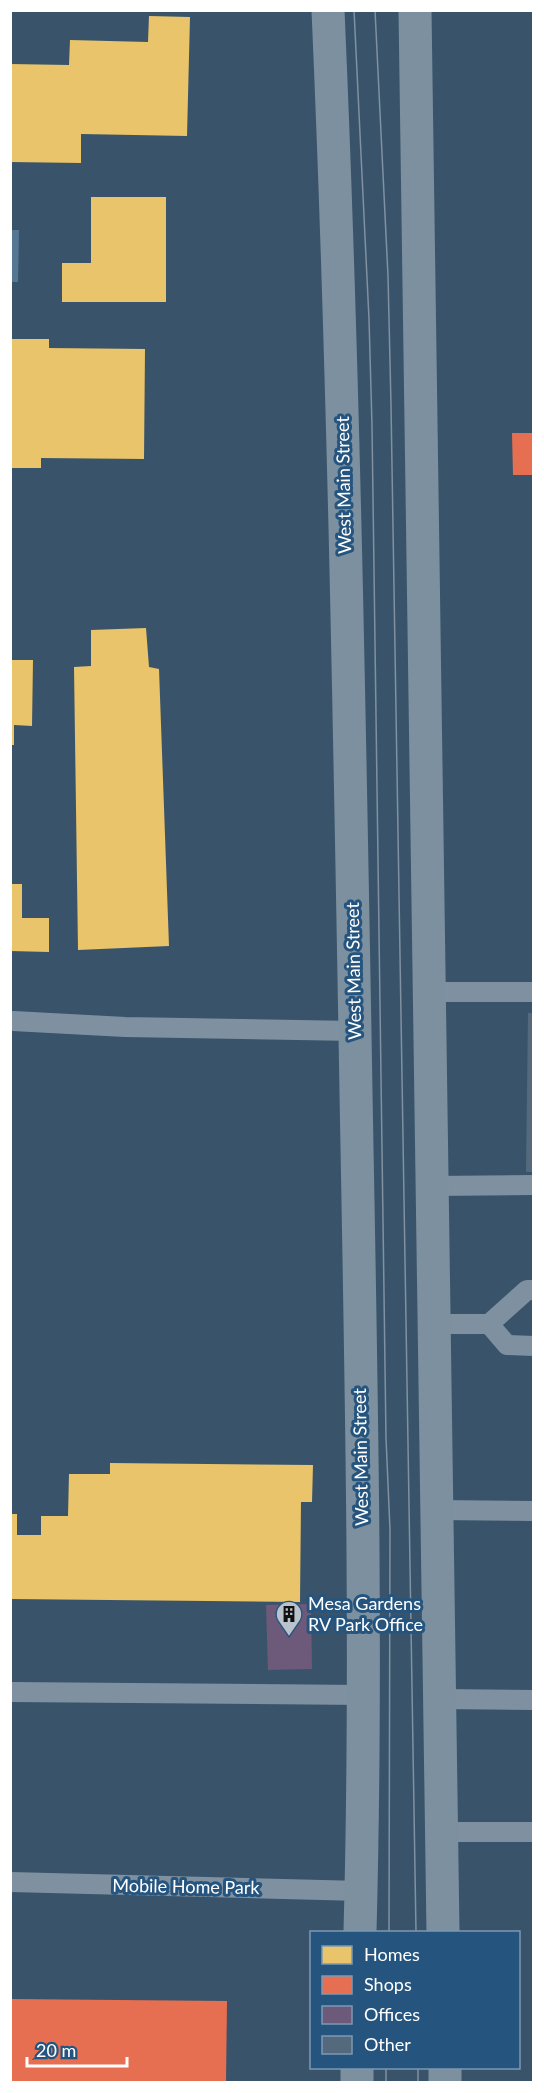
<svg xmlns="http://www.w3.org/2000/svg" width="544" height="2093" viewBox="0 0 544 2093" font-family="Lato,sans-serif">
<rect width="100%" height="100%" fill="#39546a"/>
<polygon fill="#557793" points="10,230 19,230 18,282 11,282"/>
<g fill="#e9c46a">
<polygon points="149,16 190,17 187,136 81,134 81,163 10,162 10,64 69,65 70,40 148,42"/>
<polygon points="91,197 166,197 166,302 62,302 62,263 91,263"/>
<polygon points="10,339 49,339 49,348 145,349 144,459 41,458 41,468 10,468"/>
<polygon points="146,628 149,667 159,669 169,946 78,950 74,667 91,666 91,630"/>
<polygon points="10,660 33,660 32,726 14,725 14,745 10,745"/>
<polygon points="10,884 22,884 22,918 49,918 49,952 10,951"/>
<polygon points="110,1463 313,1465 312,1502 301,1502 300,1602 10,1599 10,1514 17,1514 17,1535 41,1535 41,1516 68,1516 69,1474 110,1474"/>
</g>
<g fill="#e76f51">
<polygon points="512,433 534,433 534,475 513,475"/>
<polygon points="10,1999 227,2001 226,2082 10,2082"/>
</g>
<polygon fill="#6d597a" points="311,1604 312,1669 268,1670 266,1605"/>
<polygon fill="#546a7c" points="528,1013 534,1013 534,1172 526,1172"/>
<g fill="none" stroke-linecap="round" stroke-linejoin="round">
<g stroke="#7f91a1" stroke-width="20">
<polyline points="429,992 534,992"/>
<polyline points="13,1021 125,1027 355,1031"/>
<polyline points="433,1186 534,1185"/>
<polyline points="434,1324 489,1324 527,1290 534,1290"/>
<polyline points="489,1324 507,1345 534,1346"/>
<polyline points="437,1510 534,1511"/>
<polyline points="10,1692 363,1695"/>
<polyline points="440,1699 534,1700"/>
<polyline points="442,1832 534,1832"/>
<polyline points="10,1882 361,1891"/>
</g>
<g stroke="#7d909f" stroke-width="33">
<path d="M328,10C343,352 349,693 355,1034C360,1333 368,1633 360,1932"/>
<polyline points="415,10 443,1932"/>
<polyline points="445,2068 445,2082"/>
<polyline points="357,2082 357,2068"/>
</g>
<g stroke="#8091a1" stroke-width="1.5">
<polyline points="354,10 369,319 372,426 386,1438 390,1530 389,1932"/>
<polyline points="375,10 388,276 391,405 416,1932"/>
<polyline points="418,2068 418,2082"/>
<polyline points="386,2082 386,2068"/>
</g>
</g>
<defs>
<g id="building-pin" transform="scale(1.35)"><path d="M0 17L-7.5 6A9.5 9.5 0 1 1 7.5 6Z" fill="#bac3cb" stroke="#25557e"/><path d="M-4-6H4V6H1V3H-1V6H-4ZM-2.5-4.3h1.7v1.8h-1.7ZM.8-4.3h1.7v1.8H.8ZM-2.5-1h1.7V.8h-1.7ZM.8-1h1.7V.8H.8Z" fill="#111"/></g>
</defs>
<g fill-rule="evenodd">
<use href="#building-pin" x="289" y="1614"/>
</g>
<g text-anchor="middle" stroke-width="6" stroke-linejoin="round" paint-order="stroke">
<g font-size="18" fill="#fff" stroke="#25557e">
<text transform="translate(344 485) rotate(-91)" y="6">West Main Street</text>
<text transform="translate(354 971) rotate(-91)" y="6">West Main Street</text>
<text transform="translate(361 1457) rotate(-91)" y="6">West Main Street</text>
<text transform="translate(186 1887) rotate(1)" y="6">Mobile Home Park</text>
</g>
<g font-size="18" fill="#fff" stroke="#25557e" text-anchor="start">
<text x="308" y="1610">Mesa Gardens<tspan x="308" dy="21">RV Park Office</tspan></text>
</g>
</g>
<rect width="544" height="2093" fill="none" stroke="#ffffff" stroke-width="24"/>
<rect x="310" y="1931" width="210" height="138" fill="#25557e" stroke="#7c99b2" stroke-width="1.5"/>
<rect x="322" y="1946" width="30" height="18" fill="#e9c46a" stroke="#7c99b2" stroke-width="1.5"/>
<text x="364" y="1961" font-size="18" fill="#ffffff">Homes</text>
<rect x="322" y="1976" width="30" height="18" fill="#e76f51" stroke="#7c99b2" stroke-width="1.5"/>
<text x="364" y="1991" font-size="18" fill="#ffffff">Shops</text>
<rect x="322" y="2006" width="30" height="18" fill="#6d597a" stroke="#7c99b2" stroke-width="1.5"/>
<text x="364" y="2021" font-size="18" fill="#ffffff">Offices</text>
<rect x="322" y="2036" width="30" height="18" fill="#546a7c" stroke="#7c99b2" stroke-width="1.5"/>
<text x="364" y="2051" font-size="18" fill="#ffffff">Other</text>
<path d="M27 2057v9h100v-9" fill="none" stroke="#ffffff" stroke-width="3"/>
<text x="36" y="2057" font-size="18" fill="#ffffff" stroke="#25557e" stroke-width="4.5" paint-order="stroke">20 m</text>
</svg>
